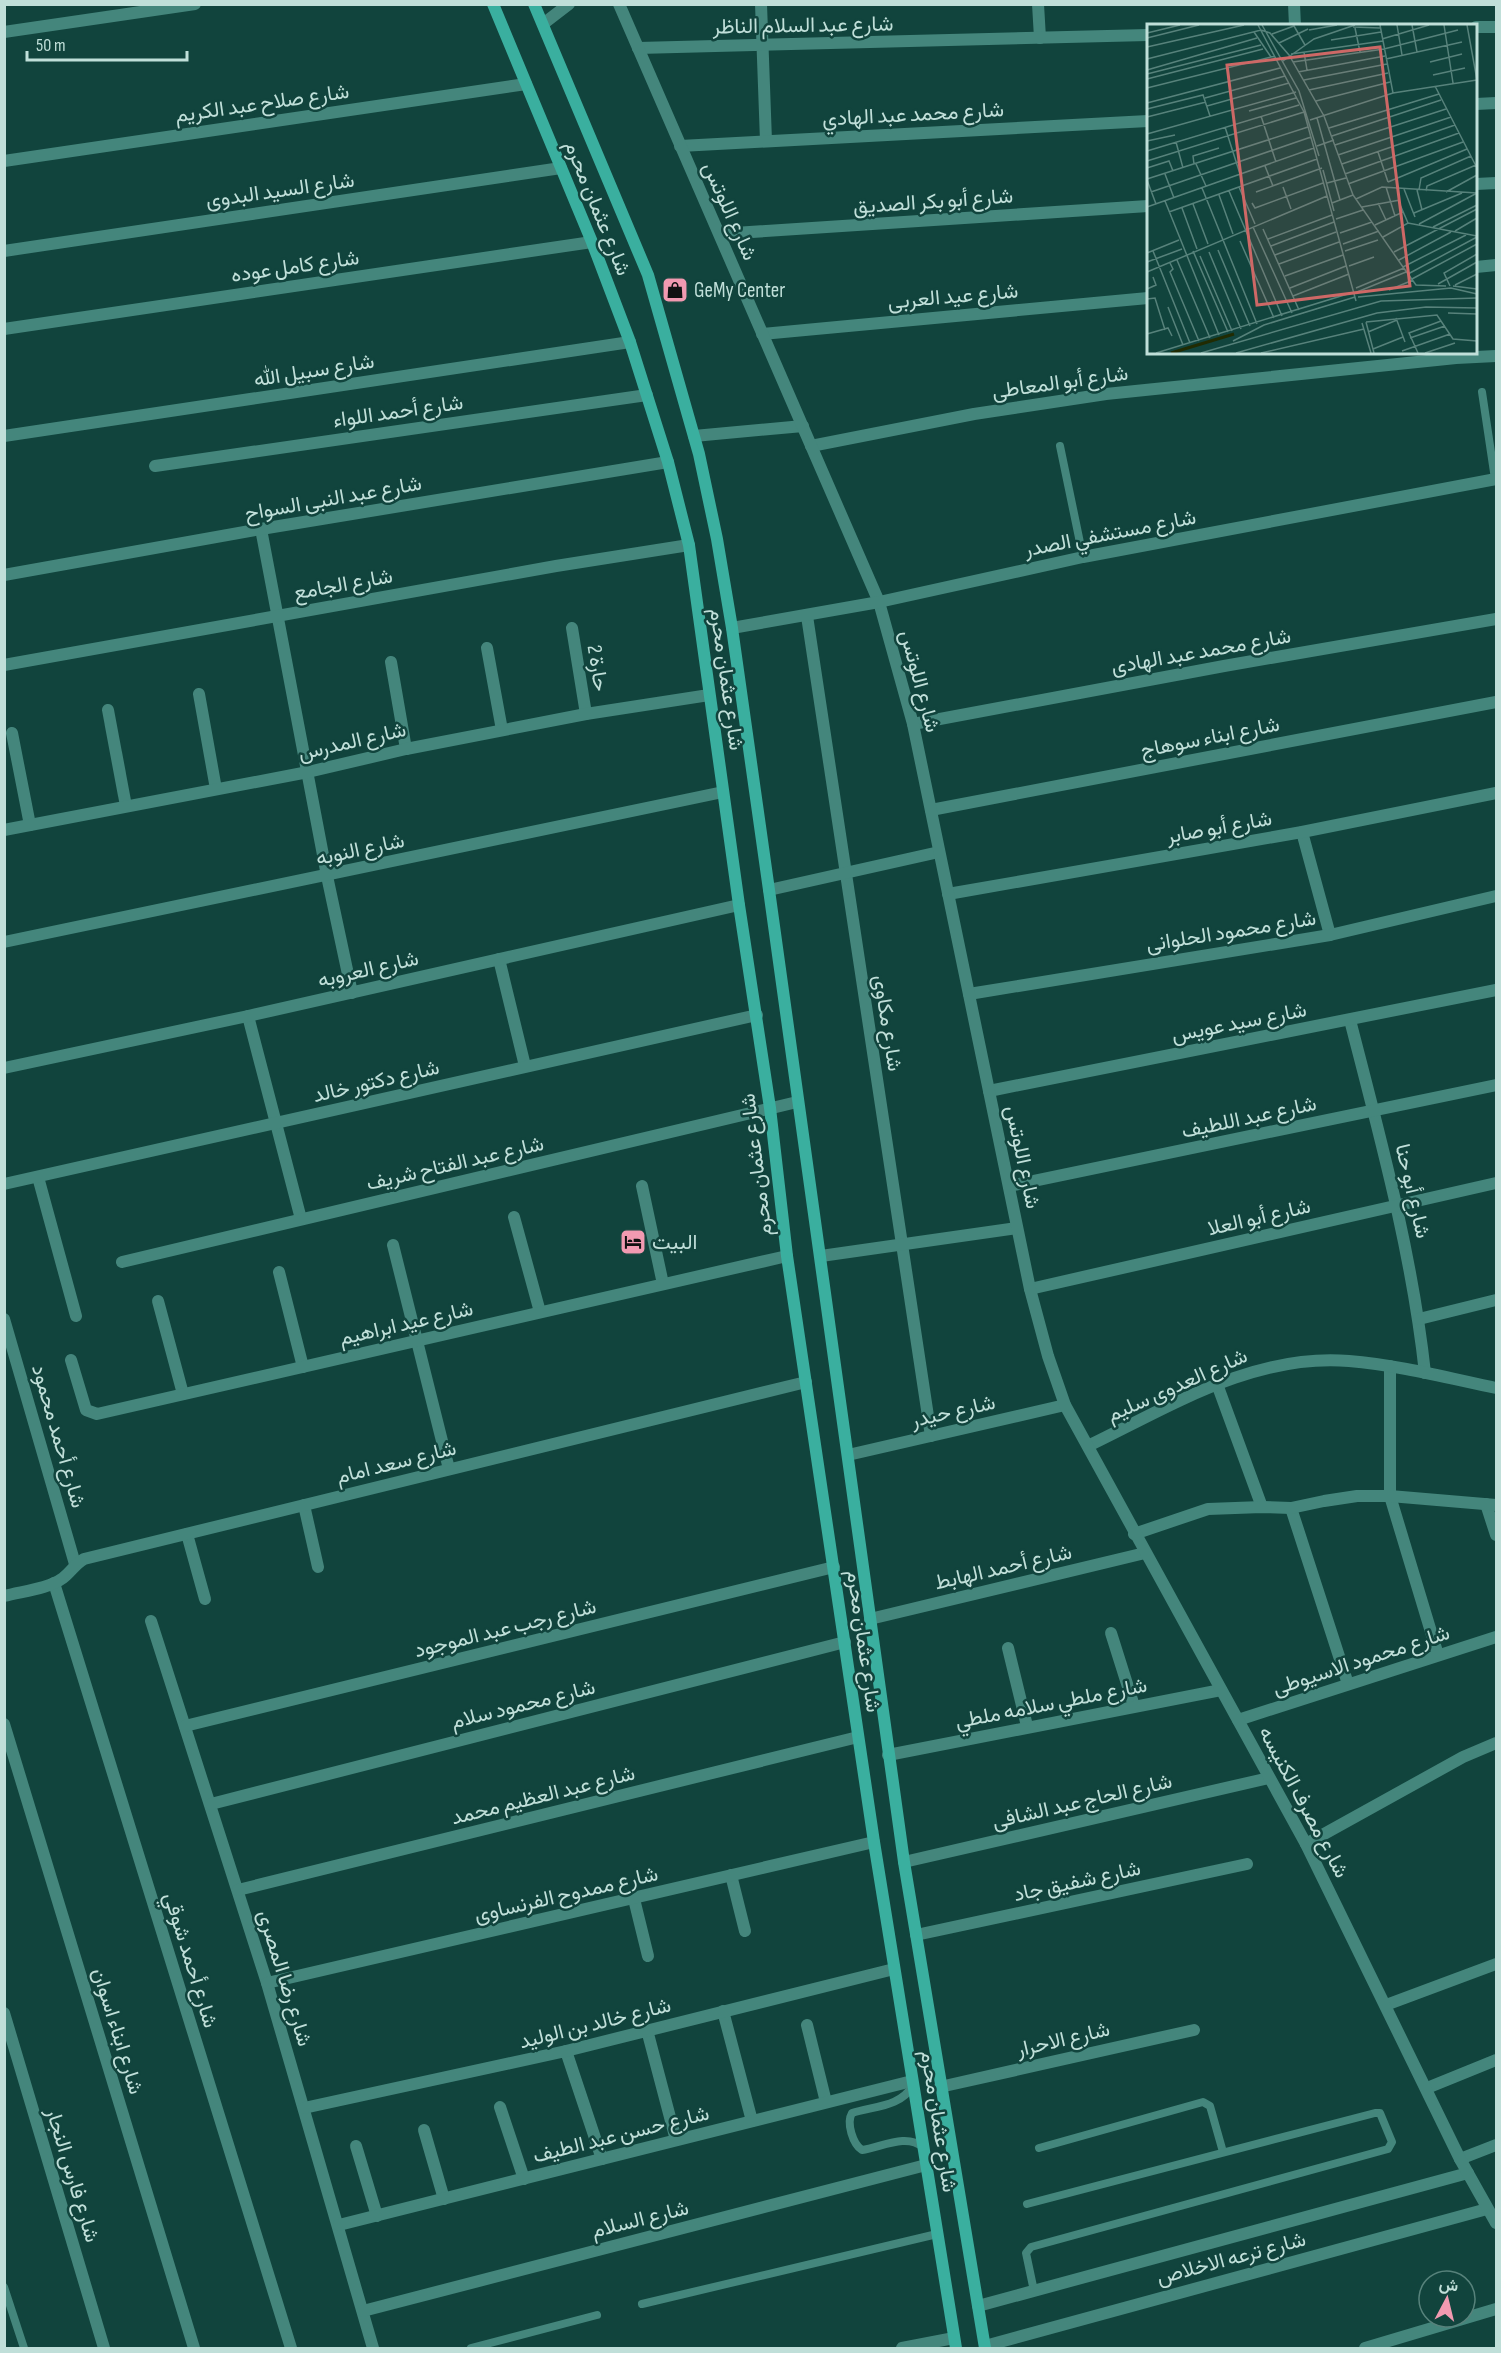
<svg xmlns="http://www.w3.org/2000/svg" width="1501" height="2353" viewBox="0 0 1501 2353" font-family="'Sofia Sans Condensed',Vazirmatn,sans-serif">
<rect width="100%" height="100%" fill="#11443d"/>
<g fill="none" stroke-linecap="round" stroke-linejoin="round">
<g stroke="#44867c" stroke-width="8">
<polyline points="1482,392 1495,479"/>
<polyline points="1060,446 1083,557"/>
<path d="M913,2085C901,2107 874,2106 852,2113C846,2123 853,2144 862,2150C882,2147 906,2133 923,2147"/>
<polyline points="1039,2148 1203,2102 1210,2106 1223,2152"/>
<polyline points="1027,2204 1375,2113 1380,2113 1392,2142 1388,2149 1031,2247 1026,2253 1034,2291"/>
<polyline points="4,2287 24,2348"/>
<polyline points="642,2304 937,2234"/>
<polyline points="471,2348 597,2315"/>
</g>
<g stroke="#44867c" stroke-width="12">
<polyline points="761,4 766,141"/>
<polyline points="1038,4 1040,38"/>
<polyline points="1294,4 1295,26"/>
<polyline points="543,24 569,4"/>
<polyline points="1476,27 1496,27"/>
<polyline points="4,32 195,4"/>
<polyline points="638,48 1148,35"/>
<polyline points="1476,104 1496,103"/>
<polyline points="680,146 1148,121"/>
<polyline points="4,161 526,84"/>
<polyline points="1476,184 1496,183"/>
<polyline points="720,234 1148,206"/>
<polyline points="4,251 561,168"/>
<polyline points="1476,267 1496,265"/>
<polyline points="4,329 592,242"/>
<polyline points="762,334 1148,298"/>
<polyline points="4,436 630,342"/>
<polyline points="694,436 803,426"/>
<polyline points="811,446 974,414 1106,394 1456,358 1496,356"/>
<polyline points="155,466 647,395"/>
<polyline points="261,529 327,876 352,993"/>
<polyline points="4,575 261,529 668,462"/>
<polyline points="807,616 931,1436"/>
<polyline points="572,628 586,714"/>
<polyline points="487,648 502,730"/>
<polyline points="391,662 406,749"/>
<polyline points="4,665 556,566 689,545"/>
<polyline points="199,694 216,789"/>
<polyline points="108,710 126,806"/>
<polyline points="913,724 1224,666 1496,619"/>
<polyline points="12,733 30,825"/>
<polyline points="931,810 1496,702"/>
<polyline points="4,830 308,772 406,749 586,714 709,695"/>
<polyline points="1302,832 1330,935"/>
<polyline points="769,890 939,852"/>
<polyline points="948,894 1302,832 1496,793"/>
<polyline points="4,942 723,792"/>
<polyline points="499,959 525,1066"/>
<polyline points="969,994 1330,935 1496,896"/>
<polyline points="248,1016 301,1219"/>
<path d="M1350,1020C1380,1137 1412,1253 1425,1373"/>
<polyline points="989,1091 1496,990"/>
<polyline points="38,1177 76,1316"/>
<polyline points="4,1184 757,1015"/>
<polyline points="642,1186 663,1284"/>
<polyline points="1009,1186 1496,1085"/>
<polyline points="514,1217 540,1312"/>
<polyline points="393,1245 449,1469"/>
<polyline points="821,1256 1017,1228"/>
<polyline points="122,1262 797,1102"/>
<polyline points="279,1272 303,1367"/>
<polyline points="1030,1289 1496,1183"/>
<polyline points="158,1301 183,1394"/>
<polyline points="4,1319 75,1564"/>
<polyline points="1419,1319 1496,1300"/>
<polyline points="71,1360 86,1410 97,1414 787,1256"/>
<polyline points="1390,1366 1390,1496 1438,1655"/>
<polyline points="1217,1384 1262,1507"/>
<path d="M1088,1446C1169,1407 1254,1353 1349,1361C1398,1365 1448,1378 1496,1388"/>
<polyline points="848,1455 1065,1405"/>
<polyline points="1486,1504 1496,1535"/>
<polyline points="304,1505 318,1567"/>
<polyline points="1291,1508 1348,1684"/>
<polyline points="187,1534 205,1599"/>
<polyline points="1134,1534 1208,1509 1262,1507 1291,1508 1324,1501 1357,1496 1390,1496 1496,1505"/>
<polyline points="54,1583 291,2348"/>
<path d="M4,1596C23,1591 48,1589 63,1578C71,1572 75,1564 84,1559L806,1382"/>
<polyline points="870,1619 1145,1553"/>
<polyline points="151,1621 267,1983 373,2348"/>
<polyline points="1111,1633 1134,1706"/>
<polyline points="1008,1648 1027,1726"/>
<polyline points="1238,1720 1496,1637"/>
<polyline points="4,1724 194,2348"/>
<polyline points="185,1726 834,1567"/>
<polyline points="888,1755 1221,1690"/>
<polyline points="211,1804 845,1642"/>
<polyline points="1306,1844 1463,1757 1496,1743"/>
<polyline points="904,1862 1269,1778"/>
<polyline points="731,1875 745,1931"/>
<polyline points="238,1890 858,1737"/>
<polyline points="634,1899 648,1956"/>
<polyline points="916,1935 1247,1864"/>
<polyline points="267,1983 874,1842"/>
<polyline points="1386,2005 1496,1964"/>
<polyline points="723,2011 752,2121"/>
<polyline points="4,2013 104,2348"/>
<polyline points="807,2025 826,2102"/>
<polyline points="647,2030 676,2140"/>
<polyline points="566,2051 602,2159"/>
<polyline points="940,2087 1194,2030"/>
<polyline points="1427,2088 1496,2060"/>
<polyline points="500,2107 524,2179"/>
<polyline points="304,2108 566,2051 894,1969"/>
<polyline points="424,2130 444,2199"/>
<polyline points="356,2146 377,2216"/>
<polyline points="1460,2159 1496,2145"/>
<polyline points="339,2225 912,2081"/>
<polyline points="978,2306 1468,2173"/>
<polyline points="363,2311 926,2165"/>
<polyline points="985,2346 1487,2209"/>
<polyline points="902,2348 954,2338"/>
<polyline points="1365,2348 1496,2309"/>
</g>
<g stroke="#44867c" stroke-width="12">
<polyline points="619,4 879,602 913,724 1030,1289 1048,1356 1065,1405 1306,1844 1460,2159 1496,2223"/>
<polyline points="732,628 879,602 1083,557 1496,479"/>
<polyline points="4,1068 248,1016 739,905"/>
</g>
<g stroke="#3aaf9f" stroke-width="12">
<polyline points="493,4 592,242 630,342 668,462 689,545 739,905 770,1108 787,1256 874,1842 956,2348"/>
<polyline points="534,4 648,275 699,454 717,539 732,628 769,890 904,1862 985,2348"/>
</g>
</g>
<defs>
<g id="shop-square" transform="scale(1.35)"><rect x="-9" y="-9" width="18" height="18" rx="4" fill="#f19ab1" stroke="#11443d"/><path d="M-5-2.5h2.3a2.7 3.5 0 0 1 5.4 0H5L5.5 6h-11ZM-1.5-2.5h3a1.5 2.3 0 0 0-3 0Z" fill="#111"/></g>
<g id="hotel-square" transform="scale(1.35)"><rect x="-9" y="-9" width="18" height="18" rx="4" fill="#f19ab1" stroke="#11443d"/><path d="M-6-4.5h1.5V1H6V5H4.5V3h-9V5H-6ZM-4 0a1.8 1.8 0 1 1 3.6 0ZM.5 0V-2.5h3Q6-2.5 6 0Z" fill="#111"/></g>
</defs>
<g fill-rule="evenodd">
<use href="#shop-square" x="675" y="290"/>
<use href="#hotel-square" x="633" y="1242"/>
</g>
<g text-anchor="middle" stroke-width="5" stroke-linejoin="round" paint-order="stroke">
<g font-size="21" fill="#c0dfd9" stroke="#11443d">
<text transform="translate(803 25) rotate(-1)" y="7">شارع عبد السلام الناظر</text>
<text transform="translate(262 103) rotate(-8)" y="7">شارع صلاح عبد الكريم</text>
<text transform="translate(913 114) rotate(-3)" y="7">شارع محمد عبد الهادي</text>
<text transform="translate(280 190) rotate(-8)" y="7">شارع السيد البدوى</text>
<text transform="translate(933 201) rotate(-4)" y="7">شارع أبو بكر الصديق</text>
<text transform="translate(598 208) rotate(68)" y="7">شارع عثمان محرم</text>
<text transform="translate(730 211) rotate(66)" y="7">شارع اللوتس</text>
<text transform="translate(295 266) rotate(-8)" y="7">شارع كامل عوده</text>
<text transform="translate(953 296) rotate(-5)" y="7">شارع عيد العربى</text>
<text transform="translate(314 370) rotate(-9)" y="7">شارع سبيل الله</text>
<text transform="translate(1060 382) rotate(-8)" y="7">شارع أبو المعاطى</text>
<text transform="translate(398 411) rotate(-8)" y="7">شارع أحمد اللواء</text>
<text transform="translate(333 498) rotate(-10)" y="7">شارع عبد النبى السواح</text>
<text transform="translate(1110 533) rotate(-11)" y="7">شارع مستشفي الصدر</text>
<text transform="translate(343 584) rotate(-10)" y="7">شارع الجامع</text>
<text transform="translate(1201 651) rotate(-10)" y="7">شارع محمد عبد الهادى</text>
<text transform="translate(598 668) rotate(81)" y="7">حارة 2</text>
<text transform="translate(727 679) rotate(82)" y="7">شارع عثمان محرم</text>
<text transform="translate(920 681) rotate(75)" y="7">شارع اللوتس</text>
<text transform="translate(1210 737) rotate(-11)" y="7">شارع ابناء سوهاج</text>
<text transform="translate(352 741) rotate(-13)" y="7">شارع المدرس</text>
<text transform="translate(1219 827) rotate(-10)" y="7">شارع أبو صابر</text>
<text transform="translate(360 849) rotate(-12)" y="7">شارع النوبه</text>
<text transform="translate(1231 931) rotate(-9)" y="7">شارع محمود الحلوانى</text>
<text transform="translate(368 969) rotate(-13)" y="7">شارع العروبه</text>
<text transform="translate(1239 1022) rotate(-11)" y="7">شارع سيد عويس</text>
<text transform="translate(888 1023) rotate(81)" y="7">شارع مكاوى</text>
<text transform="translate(376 1081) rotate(-13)" y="7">شارع دكتور خالد</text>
<text transform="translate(1249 1117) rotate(-12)" y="7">شارع عبد اللطيف</text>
<text transform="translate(1023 1157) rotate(78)" y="7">شارع اللوتس</text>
<text transform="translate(455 1163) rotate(-13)" y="7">شارع عبد الفتاح شريف</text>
<text transform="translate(756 1165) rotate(-97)" y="7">شارع عثمان محرم</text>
<text transform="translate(1413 1191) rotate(77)" y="7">شارع أبو حنا</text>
<text transform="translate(1259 1217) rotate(-13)" y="7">شارع أبو العلا</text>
<text transform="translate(406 1323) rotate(-13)" y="7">شارع عيد ابراهيم</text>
<text transform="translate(1177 1385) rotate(-24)" y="7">شارع العدوى سليم</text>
<text transform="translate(953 1411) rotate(-13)" y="7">شارع حيدر</text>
<text transform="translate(59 1436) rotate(74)" y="7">شارع أحمد محمود</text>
<text transform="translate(396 1462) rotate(-14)" y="7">شارع سعد امام</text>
<text transform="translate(1003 1567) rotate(-13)" y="7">شارع أحمد الهابط</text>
<text transform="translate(505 1628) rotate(-14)" y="7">شارع رجب عبد الموجود</text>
<text transform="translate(864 1641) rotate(82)" y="7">شارع عثمان محرم</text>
<text transform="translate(1361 1660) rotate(-18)" y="7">شارع محمود الاسيوطى</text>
<text transform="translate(1051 1703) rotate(-11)" y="7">شارع ملطي سلامه ملطي</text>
<text transform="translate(523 1704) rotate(-14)" y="7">شارع محمود سلام</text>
<text transform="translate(543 1795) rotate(-14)" y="7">شارع عبد العظيم محمد</text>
<text transform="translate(1082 1801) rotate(-13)" y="7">شارع الحاج عبد الشافى</text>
<text transform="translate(1304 1802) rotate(62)" y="7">شارع مصرف الكنيسه</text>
<text transform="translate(1077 1881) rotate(-12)" y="7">شارع شفيق جاد</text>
<text transform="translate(566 1894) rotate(-13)" y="7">شارع ممدوح الفرنساوى</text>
<text transform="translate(191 1960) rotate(73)" y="7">شارع أحمد شوقي</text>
<text transform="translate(285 1978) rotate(73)" y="7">شارع رضا المصرى</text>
<text transform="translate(595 2023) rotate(-14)" y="7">شارع خالد بن الوليد</text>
<text transform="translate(118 2031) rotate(73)" y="7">شارع ابناء اسوان</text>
<text transform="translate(1063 2039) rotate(-13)" y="7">شارع الاحرار</text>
<text transform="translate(939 2121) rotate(81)" y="7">شارع عثمان محرم</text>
<text transform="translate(621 2134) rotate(-14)" y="7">شارع حسن عبد الطيف</text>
<text transform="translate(73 2175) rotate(73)" y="7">شارع فارس النجار</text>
<text transform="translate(640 2219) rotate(-14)" y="7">شارع السلام</text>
<text transform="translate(1231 2258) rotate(-15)" y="7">شارع ترعه الاخلاص</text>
</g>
<g font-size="21" fill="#c0dfd9" stroke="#11443d" text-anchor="start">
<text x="694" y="297">GeMy Center</text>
<text x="652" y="1249">البيت</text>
</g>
</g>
<g transform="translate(1147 24)">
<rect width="330" height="330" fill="#11443d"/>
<path fill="none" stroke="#212b02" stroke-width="3" d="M24,329L87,310"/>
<path fill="none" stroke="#57827b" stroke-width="1.5" d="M111,1L157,88L209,277M115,1L152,67L172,132M233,1L246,69M250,1L255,31M265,1L270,28M297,1L306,59M320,1L330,56M206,3L233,4M208,4L213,28M162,6L190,1M107,8L124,33M0,9L33,1M125,10L147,2L158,21M0,14L52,1M235,15L282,1M184,16L234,8M132,19L161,5M0,23L97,1M157,28L160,46M144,30L236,17M0,35L114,6L123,9L142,31L177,92L206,171L256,243L269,261L299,262M239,35L315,18M136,37L167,15L208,1M146,38L237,25L311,6M283,38L315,30M0,46L110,14M151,48L238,32M0,50L114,21M286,51L318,44M0,55L116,25M157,56L240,40M288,62L330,144M0,64L128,32M162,66L241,49M58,74L138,52M169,77L243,58M0,79L133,44M60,82L142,59M0,85L56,71L63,92M102,87L149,74M114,92L129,138M0,93L59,78M170,94L193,176M163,96L246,69L330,56M78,103L93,150M182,104L292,70M0,110L149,68M185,112L294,76M0,117L28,111M29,118L36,144M188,121L299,85M170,122L187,116M0,127L152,81M231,128L241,158M191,131L304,93M0,137L157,88M47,140L46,132L72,124M49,140L59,162M195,140L308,101M118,142L126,162M0,144L22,137L26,147M176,146L187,187M18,150L27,174M198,150L312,109M0,155L161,103M0,156L9,180M241,158L320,125M180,159L199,154M201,160L316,118M92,163L108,200M136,163L144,185M239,163L248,192M55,164L110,300M257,165L268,193M270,166L275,186M272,166L274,154L324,132M82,167L135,292M279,167L280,162L329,141M4,168L164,113M109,168L175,144M299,168L330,151M72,171L86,210M209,175L235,163L330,169M251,176L261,199M18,177L72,311M105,179L108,184L176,159M185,179L206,171M231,179L239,196M46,180L61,220M0,183L167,124M215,183L253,176M35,184L50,225M22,188L170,135M267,189L315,169M189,195L216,186M272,200L330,169M228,201L256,188M106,203L145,289M286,203L330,181M116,205L152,286M308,207L330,194M193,209L225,198M236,213L261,199L330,212M121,215L185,191M93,217L127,294M196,220L232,207M124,222L187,198M71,226L103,302M6,227L43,319M46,227L81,308M198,227L231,216M62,228L94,305M247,228L330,185M0,229L32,216M128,231L189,208M53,232L85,307M30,236L63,314M252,236L304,208M0,238L35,225M23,239L26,245L23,248L52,317M132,240L192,218M202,242L227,233M256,243L319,211M0,248L180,172M261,250L330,213M138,252L196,231M265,255L330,220M291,260L330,238M308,261L330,250M303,262L297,249L330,230M306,262L330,265M143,264L199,242M209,264L257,244M0,265L9,261L6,253M242,266L266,256M210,268L259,248M146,272L202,250M211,273L304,264L330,270M0,275L8,274L18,306M21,283L36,321M301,289L330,290M249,294L258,318M219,298L290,291L306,315L330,317M219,298L227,329M215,299L224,329M221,308L250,296M0,310L21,304L25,312M263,314L298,302M86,317L117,301L208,273M226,325L256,313M255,327L303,310M9,329L207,268M54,329L234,277L330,274M89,329L230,289L279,283L330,284M114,329L217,305M271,329L262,309L294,297M278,329L308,319"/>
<path fill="#ce6866" fill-opacity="0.15" stroke="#ce6866" stroke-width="3" d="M233,23L263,262L110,281L80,41Z"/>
<rect width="330" height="330" fill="none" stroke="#c0dfd9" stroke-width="3"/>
</g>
<rect width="1501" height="2353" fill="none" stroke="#c0dfd9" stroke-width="12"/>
<g transform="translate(1447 2299) rotate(7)"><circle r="28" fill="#11443d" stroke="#57827b" stroke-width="1.5"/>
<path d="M0-4.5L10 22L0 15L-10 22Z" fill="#f19ab1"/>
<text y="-9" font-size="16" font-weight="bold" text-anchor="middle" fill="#c0dfd9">ش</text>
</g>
<path d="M27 51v9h160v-9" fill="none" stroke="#c0dfd9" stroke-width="3"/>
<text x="36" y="51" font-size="18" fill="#c0dfd9" stroke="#11443d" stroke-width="4.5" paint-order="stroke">50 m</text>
</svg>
